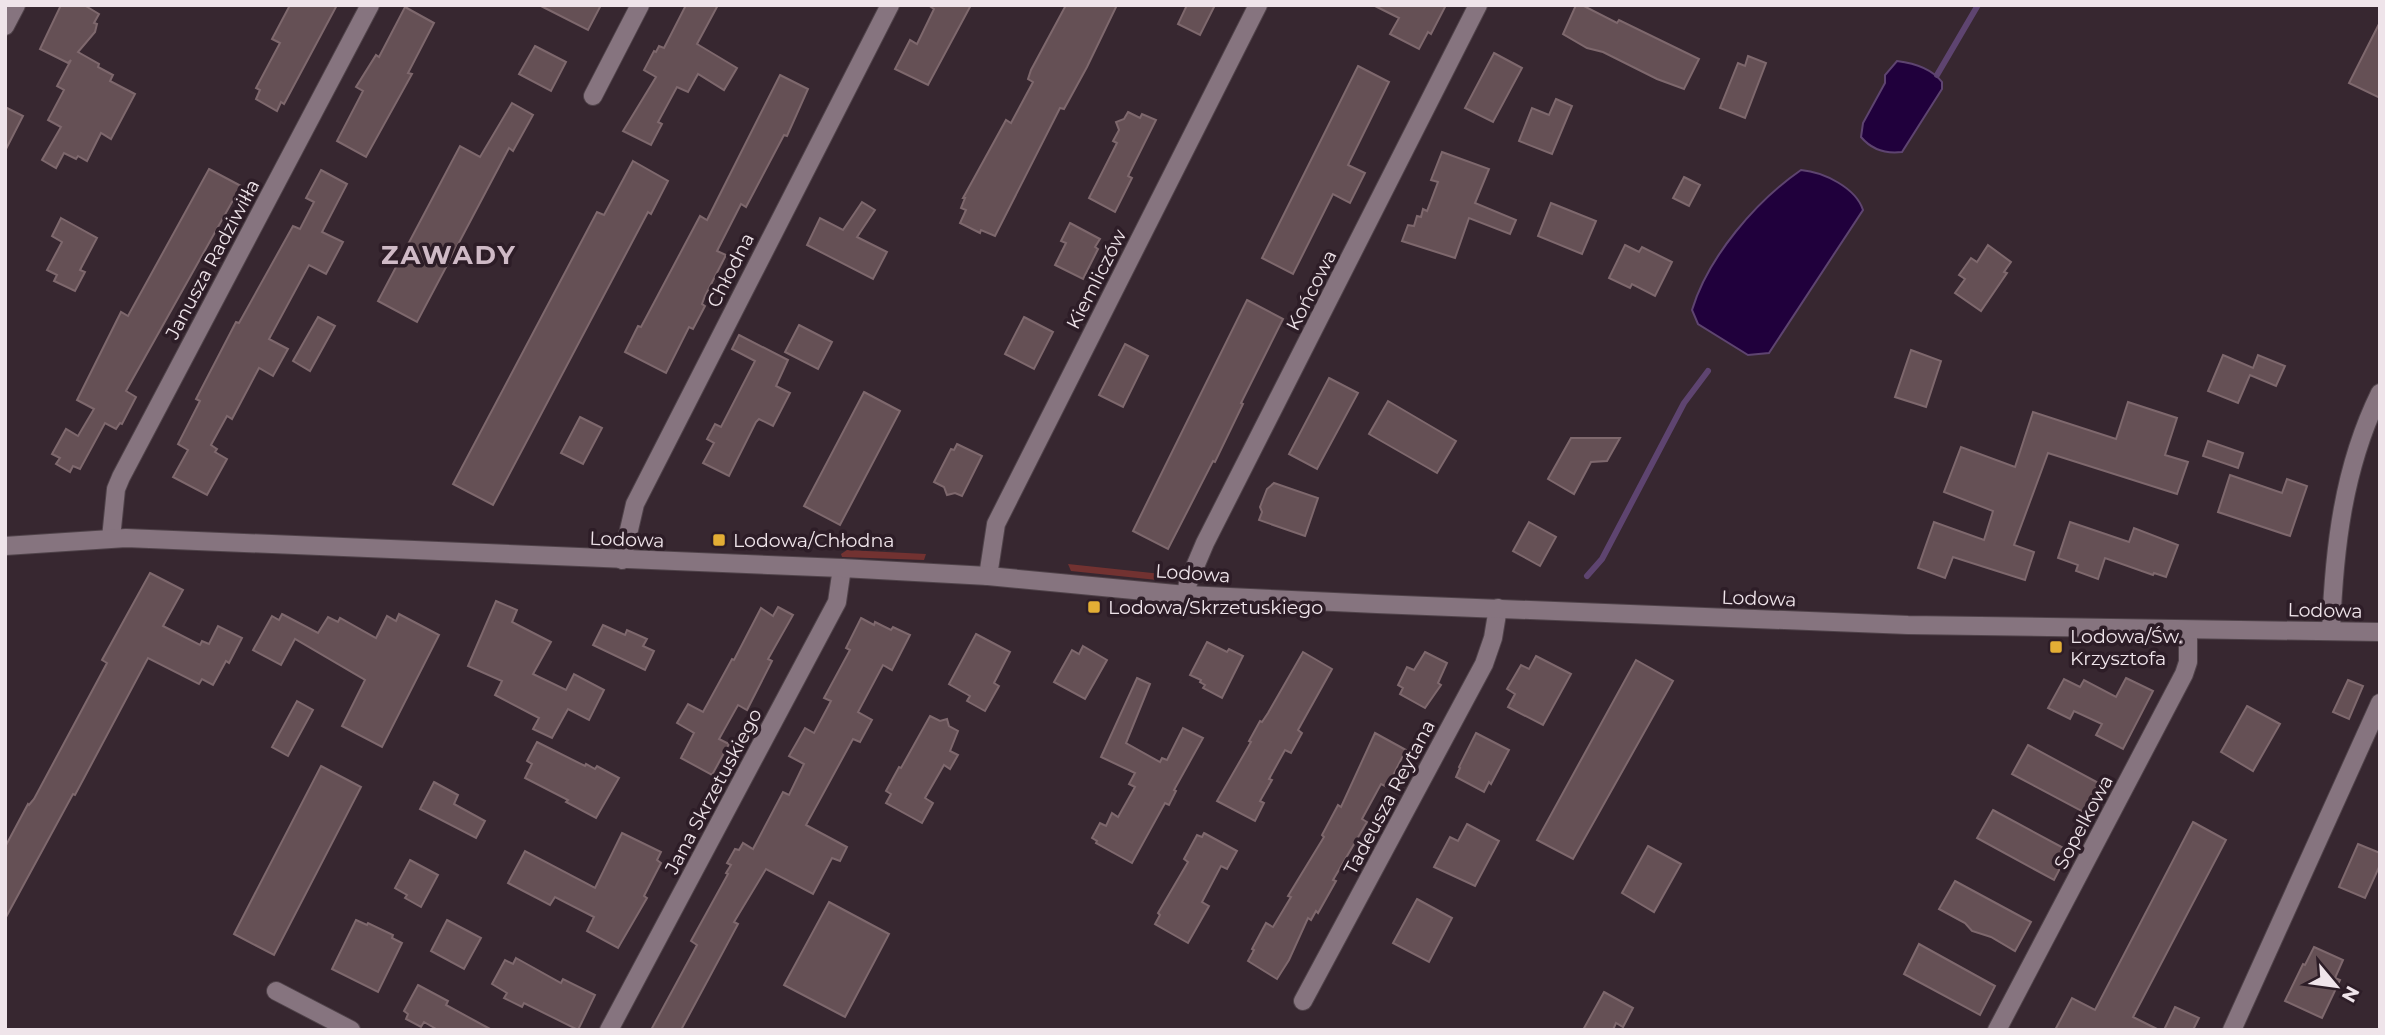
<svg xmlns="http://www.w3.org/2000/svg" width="2385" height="1035" viewBox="0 0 2385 1035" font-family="Montserrat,sans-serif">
<rect width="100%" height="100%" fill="#372730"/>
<g fill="#723231">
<polygon points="847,550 926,554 924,560 842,557 841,554"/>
<polygon points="1068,564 1171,575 1157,580 1071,571"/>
</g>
<g fill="#20003c" stroke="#5e4470" stroke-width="2">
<path d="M1897,61C1913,63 1932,69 1942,82V89L1902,152C1886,154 1872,150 1861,137L1863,123L1885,83V75Z"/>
<path d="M1801,170C1824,172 1856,188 1863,210L1769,353L1748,355L1698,324L1692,310C1708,257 1756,201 1801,170Z"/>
</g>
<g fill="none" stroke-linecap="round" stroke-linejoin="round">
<g stroke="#5e4470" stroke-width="6">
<polyline points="1937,75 1978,5"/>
<polyline points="1587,576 1602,559 1684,403 1708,371"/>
</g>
</g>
<g fill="#655055" stroke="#7e686d" stroke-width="2">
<polygon points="61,5 84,5 99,14 94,23 97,24 95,32 78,52 99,64 98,67 113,75 110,81 135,94 111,139 101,133 87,161 78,156 76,159 64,153 56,168 42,160 61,127 48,120 64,90 57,86 71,60 68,63 40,49"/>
<polygon points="290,5 337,5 284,104 281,102 277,111 256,99 260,90 256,88 280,43 272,39"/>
<polygon points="539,5 601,5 588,30"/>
<polygon points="686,5 718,5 697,44 737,68 724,90 698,74 688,92 677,87 658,122 662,124 651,145 623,131 656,77 644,70 654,51 656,52 659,46 664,48"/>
<polygon points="928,5 971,5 928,85 895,69 910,40 917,44 934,9"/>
<polygon points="1066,5 1117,5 1087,67 1064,109 1060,108 995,236 981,230 980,233 960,223 966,210 961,208 965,198 963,198 1006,120 1011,123 1018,110 1033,82 1028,79 1031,70"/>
<polygon points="1187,5 1215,5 1200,35 1178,24"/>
<polygon points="1373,5 1446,5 1431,34 1428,32 1419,49 1390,34 1399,18"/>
<polygon points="1576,5 1582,5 1617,23 1619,20 1699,59 1684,89 1657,79 1603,52 1587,48 1563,34"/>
<polygon points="405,7 434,23 408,73 412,74 366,157 337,141 363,91 356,87 376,55 379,57"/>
<polygon points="2380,22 2380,98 2349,83"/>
<polygon points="535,46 566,62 551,91 519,74"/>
<polygon points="1494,53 1522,68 1493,122 1465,108"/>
<polygon points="1748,56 1766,63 1745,118 1720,108 1738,63 1745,66"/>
<polygon points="1358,66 1389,82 1348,165 1365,173 1350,203 1333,194 1293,274 1262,258"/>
<polygon points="780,75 808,89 787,136 784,135 746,207 741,204 717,251 726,255 705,296 702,304 705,306 693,329 689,327 666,373 625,352 638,326 641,327 700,216 707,220"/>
<polygon points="1556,99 1572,106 1552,154 1519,141 1532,108 1549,115"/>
<polygon points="512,103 533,115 513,151 509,148 417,322 378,301 460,146 480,157"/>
<polygon points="5,107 23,116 5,151"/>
<polygon points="1128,112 1140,118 1142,114 1156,120 1128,176 1132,178 1115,212 1089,198 1117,143 1113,141 1119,130 1116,122 1124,119"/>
<polygon points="1442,152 1489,169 1475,203 1516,220 1510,234 1469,218 1455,258 1402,241 1408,225 1414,226 1417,216 1421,217 1423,209 1427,211 1438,182 1431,180"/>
<polygon points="633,161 668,181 651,214 648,212 493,505 453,484 597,212 604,215"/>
<polygon points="209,169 241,186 126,391 136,397 122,424 120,423 116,429 105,423 80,469 73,466 70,472 56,464 60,458 52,454 66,429 78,436 94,409 77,400 121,312 128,316"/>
<polygon points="321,170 347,184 322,232 343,242 326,274 309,265 269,339 288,349 273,376 259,368 232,419 227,416 211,445 217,449 215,452 227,459 207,495 173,477 188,450 178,444 200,401 196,399 236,322 239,323 293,226 300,229 314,202 306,198"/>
<polygon points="1684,177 1700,185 1689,206 1673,198"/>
<polygon points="862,202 875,210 857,237 887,252 873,279 807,245 820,218 843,230"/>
<polygon points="1551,203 1596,221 1582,254 1538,236"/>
<polygon points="61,218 97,238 80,270 85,272 75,291 54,281 57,275 47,270 62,242 52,236"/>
<polygon points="1070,223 1100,239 1095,247 1098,249 1083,279 1055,265 1066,243 1061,241"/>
<polygon points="1625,245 1639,252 1642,247 1672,262 1655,296 1632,284 1630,288 1609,278"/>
<polygon points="1988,245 2011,262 2004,272 2007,273 1981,311 1955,293 1965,279 1959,275 1971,258 1977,262"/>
<polygon points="1247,300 1283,319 1241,403 1243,404 1215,462 1213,461 1168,549 1133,531"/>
<polygon points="318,317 335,326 310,371 293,361"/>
<polygon points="1024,317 1053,332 1034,369 1005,354"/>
<polygon points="799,325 832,342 818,369 785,352"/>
<polygon points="739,335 788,360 776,386 790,393 773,426 759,419 756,422 729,476 703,463 714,443 707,439 715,424 721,427 755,361 732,349"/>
<polygon points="1125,344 1148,356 1123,407 1099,395"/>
<polygon points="1911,350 1941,361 1926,407 1895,397"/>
<polygon points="2223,355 2253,368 2258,355 2285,366 2276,386 2250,375 2238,403 2208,391"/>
<polygon points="1329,378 1358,393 1317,469 1289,454"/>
<polygon points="864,392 900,411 840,525 804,506"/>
<polygon points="1388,401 1456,441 1437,473 1369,434"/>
<polygon points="2128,402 2177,418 2165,455 2188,462 2177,494 2048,453 2014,545 2034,552 2025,580 1953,557 1945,578 1918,568 1934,522 1984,540 1993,511 1944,492 1961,447 2015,467 2033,412 2116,439"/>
<polygon points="580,417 602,428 583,464 561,453"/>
<polygon points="1571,438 1620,438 1607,461 1591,462 1574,494 1548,479"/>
<polygon points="2208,441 2243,453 2238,468 2203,456"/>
<polygon points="957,444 982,456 962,496 955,493 947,495 944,487 934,482 951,449 954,450"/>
<polygon points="2230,475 2282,493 2287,479 2307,486 2290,536 2218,512"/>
<polygon points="1274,483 1318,498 1305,536 1259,520 1262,512 1260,507 1267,489"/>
<polygon points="1529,522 1556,537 1540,566 1513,551"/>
<polygon points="2070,522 2129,542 2134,528 2178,545 2166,577 2154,573 2153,575 2105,558 2098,579 2076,571 2078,565 2058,558"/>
<polygon points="150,573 183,590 163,626 200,645 202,641 209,644 218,626 242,638 229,663 226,661 213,685 202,679 199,684 148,658 75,795 73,794 5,919 5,847 28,804 29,805 34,799 107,663 102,660"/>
<polygon points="496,601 517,610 512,622 551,642 533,674 566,690 574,674 604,690 589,720 568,709 552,738 533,729 539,718 495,695 502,681 468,666"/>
<polygon points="778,607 793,615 768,659 772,661 747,710 738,705 719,739 729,744 712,775 681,758 694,733 677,723 688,704 703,712 732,659 734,660 761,608 773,616"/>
<polygon points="282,614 318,633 328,617 338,622 340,618 376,638 387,616 396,621 399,614 439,635 382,747 342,726 365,680 295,639 281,665 253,650 272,616 279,620"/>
<polygon points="861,618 874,625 875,622 891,630 893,627 910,635 892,670 883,665 858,712 872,720 860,742 853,739 806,825 847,847 840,861 832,858 813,894 766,869 734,922 738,924 681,1030 651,1030 697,945 691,941 728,874 726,873 731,865 727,863 735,849 739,850 743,843 753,849 783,792 789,795 804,764 789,756 805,728 814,733 831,701 824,698 850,650 846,648"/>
<polygon points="603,625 625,635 627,630 647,639 643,646 654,651 645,670 593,645"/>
<polygon points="976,634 1010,652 994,683 999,686 985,711 967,701 970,696 949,684"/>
<polygon points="1207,642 1227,652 1229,649 1243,656 1222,698 1203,688 1205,685 1200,682 1201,680 1190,675"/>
<polygon points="1083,646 1107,660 1085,699 1054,682 1072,650 1079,654"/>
<polygon points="1303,652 1332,669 1298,730 1302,733 1291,753 1285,750 1269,779 1272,780 1260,801 1264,803 1255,821 1217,801 1251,742 1249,741 1260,721 1262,722 1268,713"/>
<polygon points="1425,652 1447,663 1438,683 1441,685 1425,708 1400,694 1403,688 1398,685 1407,667 1414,670"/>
<polygon points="1536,656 1571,674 1543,725 1508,707 1515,694 1507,689 1521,665 1529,669"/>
<polygon points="1636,660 1673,681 1573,859 1537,840"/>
<polygon points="1137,678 1150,684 1126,743 1160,762 1162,758 1167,760 1183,728 1203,738 1174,790 1176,791 1169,805 1165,803 1132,863 1096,843 1097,841 1092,838 1100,823 1106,826 1112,813 1118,817 1135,787 1129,784 1135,773 1101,757"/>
<polygon points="2126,678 2153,691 2123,749 2096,735 2102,724 2074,711 2070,719 2048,708 2064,679 2080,687 2084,680 2116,697"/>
<polygon points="2348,680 2363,686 2349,719 2333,712"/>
<polygon points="297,701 313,710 288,756 272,747"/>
<polygon points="2247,706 2280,724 2253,771 2221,752"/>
<polygon points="930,716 940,721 947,719 949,726 958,731 950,751 958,755 950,769 944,765 925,798 933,803 922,823 886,803 891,794 886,791 899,767 901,768"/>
<polygon points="1375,733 1406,750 1387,787 1381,784 1362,819 1367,822 1333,880 1336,881 1318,913 1316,911 1311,920 1308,918 1289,960 1277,979 1248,961 1254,950 1252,949 1266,923 1273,927 1291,897 1288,896 1324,837 1322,835 1338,805 1341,807"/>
<polygon points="1476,733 1509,750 1491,784 1489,782 1484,792 1456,777 1460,768 1459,767"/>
<polygon points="537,742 585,766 586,764 595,769 597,766 619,778 596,818 566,802 568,800 525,778 532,764 527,761"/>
<polygon points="2028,745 2104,786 2089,815 2012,774"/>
<polygon points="321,766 361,787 274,955 234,934"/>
<polygon points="434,782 458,795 454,804 485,821 476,838 420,809"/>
<polygon points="1993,810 2069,851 2054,880 1977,838"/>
<polygon points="2193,822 2226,840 2133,1017 2159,1030 2055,1030 2072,998 2095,1010"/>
<polygon points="1467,824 1499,841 1475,886 1434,867 1450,837 1458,841"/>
<polygon points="622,833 661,852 657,860 661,863 644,896 647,898 618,948 587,931 594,917 555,897 550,905 508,883 525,851 595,888"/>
<polygon points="1204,833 1237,851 1227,869 1221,866 1202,902 1209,906 1188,943 1155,924 1160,915 1158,913 1188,862 1184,859 1197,835 1202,837"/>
<polygon points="2358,844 2380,853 2380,865 2365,898 2339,887"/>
<polygon points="1648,846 1681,864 1654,912 1622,893"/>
<polygon points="410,860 438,875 421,907 405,898 407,895 395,888"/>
<polygon points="1955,881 2031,922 2015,951 1991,937 1972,931 1965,923 1939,909"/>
<polygon points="1417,899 1452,918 1429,962 1393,943"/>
<polygon points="829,902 889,934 845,1017 784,985"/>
<polygon points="356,920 367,925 368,923 393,935 392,938 402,943 378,992 332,969"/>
<polygon points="447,920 481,938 464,969 431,951"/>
<polygon points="1919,944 1995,986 1980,1015 1904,974"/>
<polygon points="2314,947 2343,960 2335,978 2340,980 2322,1018 2285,1001 2303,964 2305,965"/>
<polygon points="516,958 561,983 563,979 595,995 578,1030 524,1003 522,1007 504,998 507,993 492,984 505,960 513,964"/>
<polygon points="418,985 448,1001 446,1005 492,1030 438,1030 424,1022 421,1027 406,1019 408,1014 404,1011"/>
<polygon points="1604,992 1633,1008 1623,1027 1616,1023 1613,1030 1583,1030"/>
<polygon points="2175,1007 2199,1018 2193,1030 2164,1030"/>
</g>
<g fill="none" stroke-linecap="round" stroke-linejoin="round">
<g stroke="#50434a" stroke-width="20">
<g id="street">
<polyline points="5,26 16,5"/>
<polyline points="593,96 640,5"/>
<polyline points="111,538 116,489 121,477 370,5"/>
<polyline points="622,560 635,504 890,5"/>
<polyline points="988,576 996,524 1258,5"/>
<polyline points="1186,595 1188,583 1205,543 1478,5"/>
<path d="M2331,631C2334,549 2343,468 2380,393"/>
<polyline points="276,991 351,1030"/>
<polyline points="1303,1001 1484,664 1493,638 1498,608"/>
<polyline points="609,1030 837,602 842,568"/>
<polyline points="1997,1030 2184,674 2188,662 2188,630"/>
<polyline points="2232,1030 2380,703"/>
</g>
</g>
<g stroke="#50434a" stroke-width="20">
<polyline id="secondary" points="5,546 126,538 842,568 988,576 1186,595 1377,604 1908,625 2380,632"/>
</g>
<use href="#street" stroke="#86747f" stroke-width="18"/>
<use href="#secondary" stroke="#86747f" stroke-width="18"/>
</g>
<g fill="#e3ae35" stroke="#2d1d27" stroke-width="2.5">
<rect x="712" y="533" width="14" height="14" rx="3.5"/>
<rect x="1087" y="600" width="14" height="14" rx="3.5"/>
<rect x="2049" y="640" width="14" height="14" rx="3.5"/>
</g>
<g text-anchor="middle" stroke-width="7" stroke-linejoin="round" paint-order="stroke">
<g font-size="19" fill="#efe4ea" stroke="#2d1d27">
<text transform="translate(212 259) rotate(-62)" y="7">Janusza Radziwiłła</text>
<text transform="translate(730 270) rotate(-63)" y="7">Chłodna</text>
<text transform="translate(1096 279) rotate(-63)" y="7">Kiemliczów</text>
<text transform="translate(1311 290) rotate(-63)" y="7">Końcowa</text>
<text transform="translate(627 539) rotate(2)" y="7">Lodowa</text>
<text transform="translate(1193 573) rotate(4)" y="7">Lodowa</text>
<text transform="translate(1759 598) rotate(2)" y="7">Lodowa</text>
<text transform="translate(2325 610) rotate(1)" y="7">Lodowa</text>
<text transform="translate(713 791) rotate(-62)" y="7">Jana Skrzetuskiego</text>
<text transform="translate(1389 797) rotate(-62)" y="7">Tadeusza Reytana</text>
<text transform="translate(2083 822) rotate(-62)" y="7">Sopelkowa</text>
</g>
<g font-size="19" fill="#efe4ea" stroke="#2d1d27" text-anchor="start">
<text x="733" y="547">Lodowa/Chłodna</text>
<text x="1108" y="614">Lodowa/Skrzetuskiego</text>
<text x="2070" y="643">Lodowa/Św.<tspan x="2070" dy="22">Krzysztofa</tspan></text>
</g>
<g font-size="26" font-weight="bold" letter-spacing="2" fill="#cfbac6" stroke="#2d1d27">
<text x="449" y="264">ZAWADY</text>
</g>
</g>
<rect width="2385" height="1035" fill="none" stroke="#efe4ea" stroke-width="14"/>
<g transform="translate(2336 986) rotate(119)" stroke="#2d1d27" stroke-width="5" paint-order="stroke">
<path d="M0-5L12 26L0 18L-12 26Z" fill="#efe4ea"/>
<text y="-10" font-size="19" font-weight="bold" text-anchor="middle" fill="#efe4ea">N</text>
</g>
</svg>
